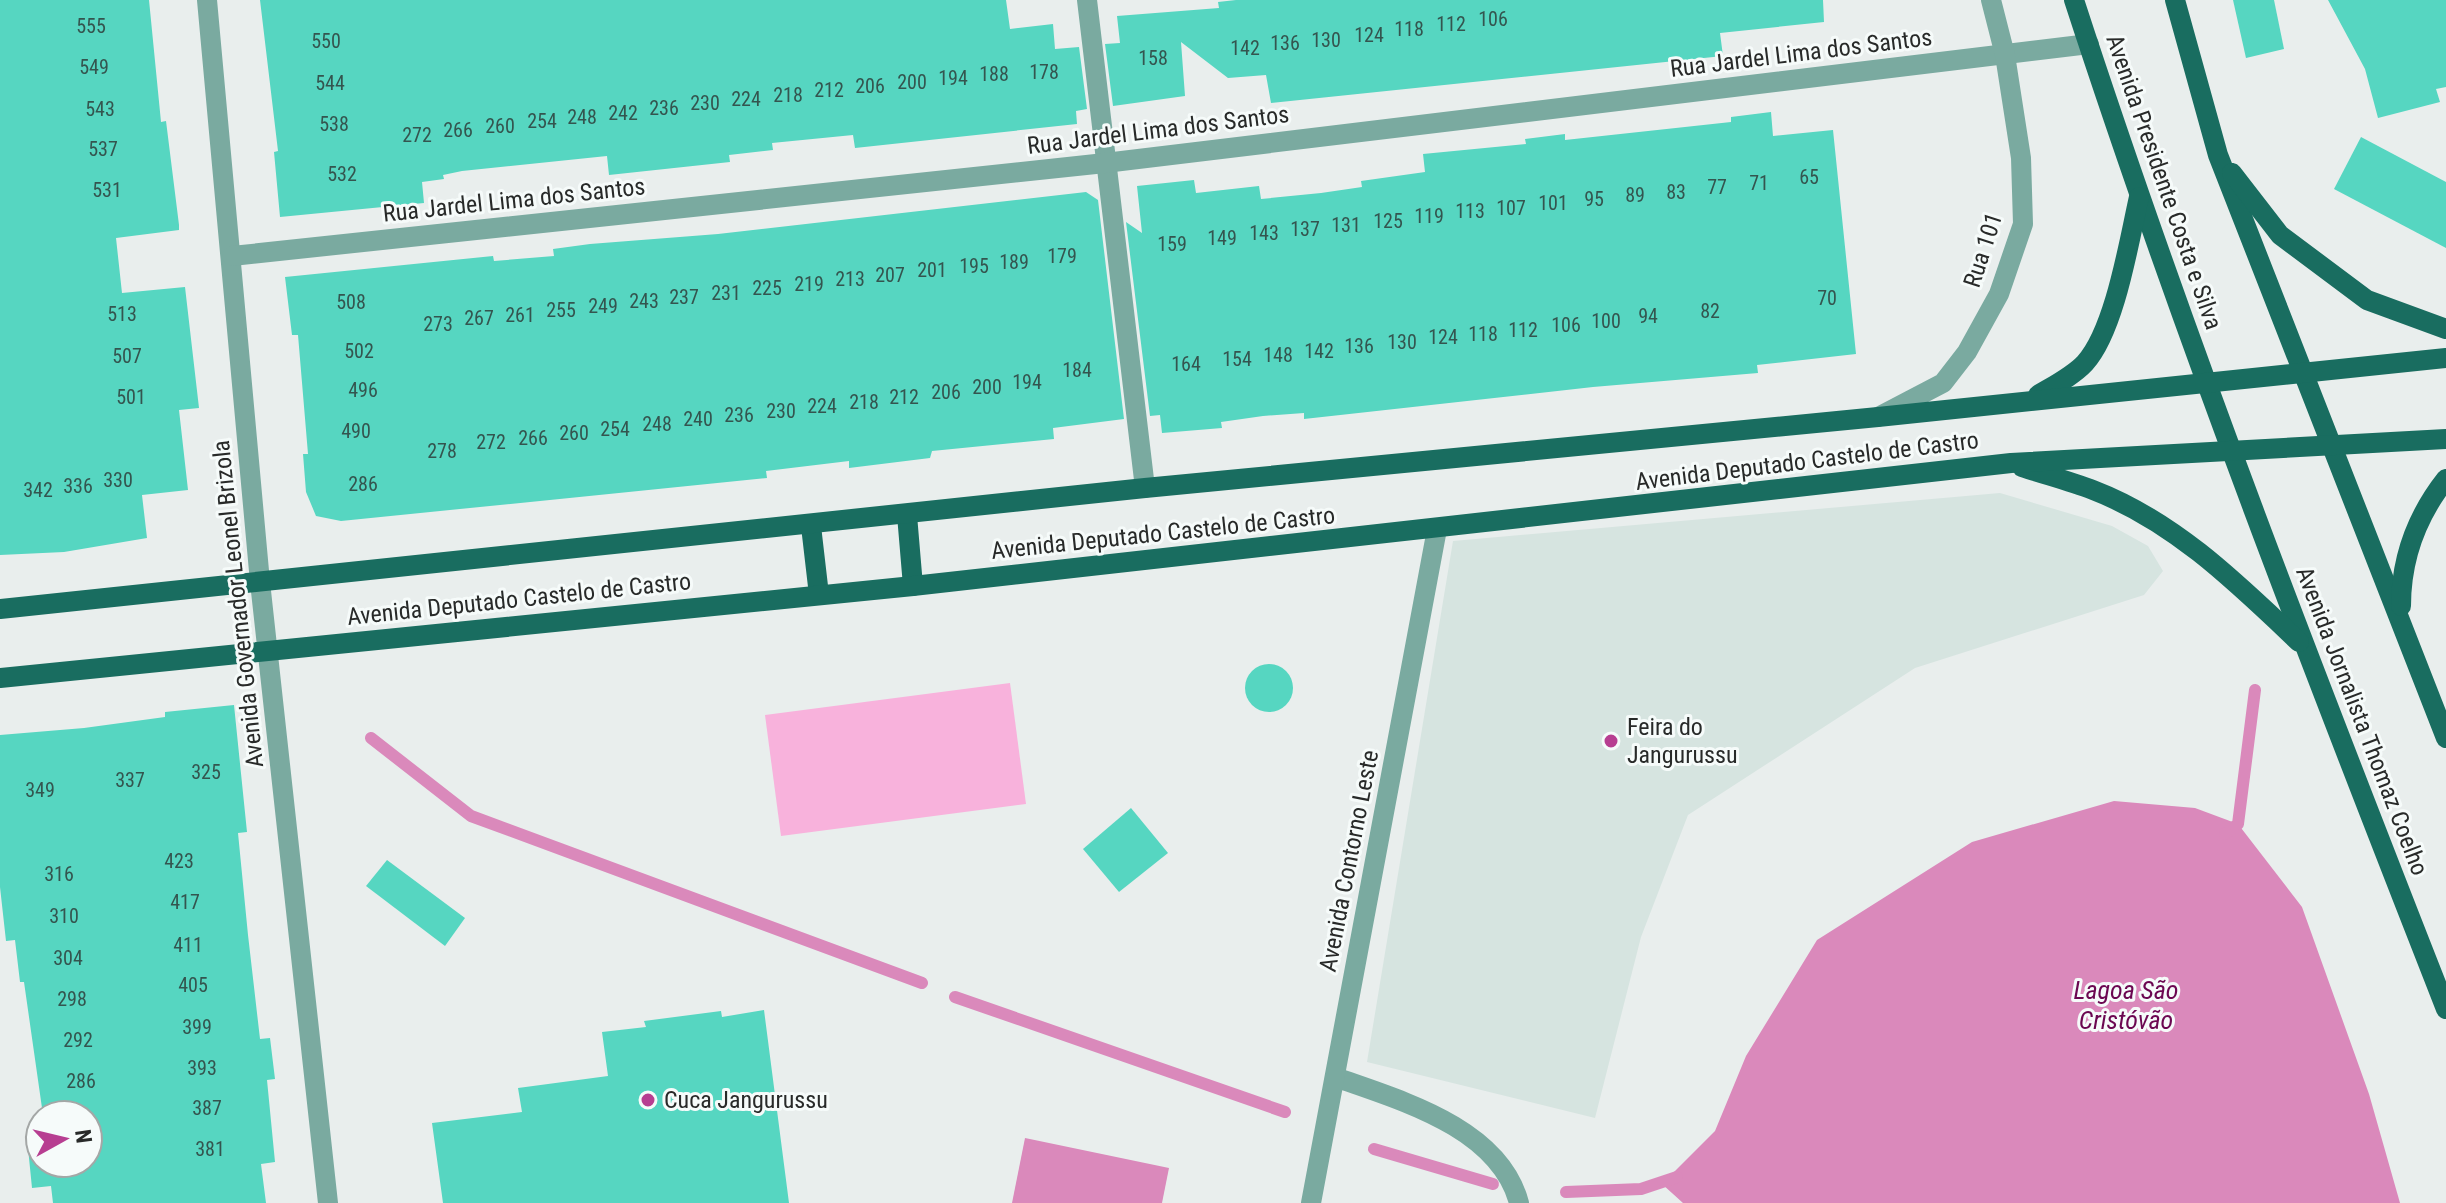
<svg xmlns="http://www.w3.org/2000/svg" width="2446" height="1203" viewBox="0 0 2446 1203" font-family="'Roboto Condensed',sans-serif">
<rect width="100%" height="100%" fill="#e9eeed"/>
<polygon fill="#d6e4e0" points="2000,493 2112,526 2148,546 2163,571 2144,595 1915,668 1688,815 1641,937 1595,1118 1367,1062 1453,541"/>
<polygon fill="#f8b2dc" points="1010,683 1026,804 781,836 765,715"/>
<g fill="#da89bb">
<polygon points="2114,801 2195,808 2238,824 2302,907 2369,1094 2400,1203 1683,1203 1662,1184 1715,1131 1746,1056 1817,940 1972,842"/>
<polygon points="1025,1138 1169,1168 1162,1203 1012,1203"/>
</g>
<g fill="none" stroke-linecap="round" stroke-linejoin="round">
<g stroke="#da89bb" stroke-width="12">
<polyline points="371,738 471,816 922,983"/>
<polyline points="2225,834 2238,824 2255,690"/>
<polyline points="955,997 1285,1112"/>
<polyline points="1374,1149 1493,1184"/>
<polyline points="1566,1192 1641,1189 1677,1177"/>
</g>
</g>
<g fill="#56d6c1">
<polygon points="0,0 149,0 161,122 166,121 179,225 179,230 116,238 122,293 185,287 199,408 179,410 188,490 142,495 147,538 64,552 0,555"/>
<polygon points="260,0 1006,0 1010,29 1053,24 1055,49 1079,47 1087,109 1076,111 1077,124 855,148 853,135 772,143 773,150 729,155 730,162 609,175 607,156 462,171 443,175 444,179 422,182 424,203 280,217 274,152 278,151"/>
<polygon points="1236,0 1823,0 1824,22 1720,33 1723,56 1271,103 1266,75 1228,78 1181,42 1185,96 1113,106 1105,44 1120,43 1117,16 1219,8 1218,2"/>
<polygon points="2233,0 2274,0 2284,49 2246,58"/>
<polygon points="2328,0 2446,0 2446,87 2436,89 2440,102 2378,118 2365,69"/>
<polygon points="1771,112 1773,136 1833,130 1856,354 1757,365 1758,373 1593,387 1304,419 1304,413 1263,416 1221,422 1222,428 1162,433 1160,415 1150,416 1126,222 1142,233 1137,186 1194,180 1196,193 1259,186 1261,199 1321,193 1362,187 1361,181 1425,172 1423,154 1526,144 1525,139 1565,134 1565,140 1731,122 1731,117"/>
<polygon points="2361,137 2446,182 2446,248 2334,189"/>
<polygon points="1086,192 1098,200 1124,419 1053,428 1054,439 932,451 930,458 849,468 849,461 766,471 767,478 341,521 316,516 306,492 303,454 308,454 298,335 292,335 285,277 493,256 494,261 554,256 553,249 590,244 718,234"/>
<circle cx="1269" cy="688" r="24"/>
<polygon points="234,705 247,832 238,833 248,935 260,1039 270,1038 275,1079 267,1080 275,1162 261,1164 266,1203 53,1203 51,1186 32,1188 28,1148 40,1147 40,1163 88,1163 88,1115 43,1115 24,982 20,982 15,940 6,941 0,887 0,735 84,728 165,717 165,712"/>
<polygon points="1131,808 1168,853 1119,892 1083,849"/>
<polygon points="387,860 465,918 445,946 366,886"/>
<polygon points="764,1010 789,1203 443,1203 432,1123 522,1112 518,1088 608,1076 602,1032 646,1027 644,1021 721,1011 722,1017"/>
</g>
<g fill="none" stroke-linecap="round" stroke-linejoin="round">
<g stroke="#7aaaa0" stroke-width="20">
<polyline points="207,0 260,582 328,1203"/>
<polyline points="1087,0 1145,488"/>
<polyline points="232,256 1105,163 2089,44"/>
<polyline points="1878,417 1943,383 1967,352 1999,294 2023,224 2021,158 2005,55 1991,0"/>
<path d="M1335,1077C1399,1100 1499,1127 1519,1203"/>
<polyline points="1311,1203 1437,529"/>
</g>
<g stroke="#196d60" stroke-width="20">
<path d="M2074,0C2185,341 2315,675 2446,1009"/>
<polyline points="2175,0 2218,155 2446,738"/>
<polyline points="2232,173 2280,235 2367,300 2446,329"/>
<path d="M2038,395C2053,386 2073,376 2085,363C2115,330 2129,241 2139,197"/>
<path d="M2022,467C2046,475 2070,481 2093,490C2174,521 2237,583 2299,642"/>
<polyline points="907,515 913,586"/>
<polyline points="811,526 819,595"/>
<path d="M2401,606C2401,558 2416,517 2446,479"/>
<polyline points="0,609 1145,488 1878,417 2446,358"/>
<polyline points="0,678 913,586 2011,463 2446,439"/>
</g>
</g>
<g fill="#b73e91" stroke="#f6fbfa" stroke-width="3">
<circle cx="1611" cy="741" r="8"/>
<circle cx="648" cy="1100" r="8"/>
</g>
<g text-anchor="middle" stroke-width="6" stroke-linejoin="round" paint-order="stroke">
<g font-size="20" fill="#34554f">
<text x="1493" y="26">106</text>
<text x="1451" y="31">112</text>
<text x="91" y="33">555</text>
<text x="1409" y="36">118</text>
<text x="1369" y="42">124</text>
<text x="1326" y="47">130</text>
<text x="326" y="48">550</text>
<text x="1285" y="50">136</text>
<text x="1245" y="55">142</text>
<text x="1153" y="65">158</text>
<text x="94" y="74">549</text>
<text x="1044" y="79">178</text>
<text x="994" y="81">188</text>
<text x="953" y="85">194</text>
<text x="912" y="89">200</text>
<text x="330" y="90">544</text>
<text x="870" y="93">206</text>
<text x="829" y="97">212</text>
<text x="788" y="102">218</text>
<text x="746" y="106">224</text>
<text x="705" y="110">230</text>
<text x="664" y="115">236</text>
<text x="100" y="116">543</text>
<text x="623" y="120">242</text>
<text x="582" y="124">248</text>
<text x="542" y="128">254</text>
<text x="334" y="131">538</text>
<text x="500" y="133">260</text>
<text x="458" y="137">266</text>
<text x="417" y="142">272</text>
<text x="103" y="156">537</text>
<text x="342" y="181">532</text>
<text x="1809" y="184">65</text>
<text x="1759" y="190">71</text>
<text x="1717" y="194">77</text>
<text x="107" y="197">531</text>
<text x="1676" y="199">83</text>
<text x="1635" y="202">89</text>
<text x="1594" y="206">95</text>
<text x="1553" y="210">101</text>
<text x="1511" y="215">107</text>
<text x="1470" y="218">113</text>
<text x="1429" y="223">119</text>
<text x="1388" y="228">125</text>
<text x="1346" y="232">131</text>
<text x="1305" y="236">137</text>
<text x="1264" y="240">143</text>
<text x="1222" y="245">149</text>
<text x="1172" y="251">159</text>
<text x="1062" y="263">179</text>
<text x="1014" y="269">189</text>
<text x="974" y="273">195</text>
<text x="932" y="277">201</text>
<text x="890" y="282">207</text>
<text x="850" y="286">213</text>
<text x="809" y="291">219</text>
<text x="767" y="295">225</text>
<text x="726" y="300">231</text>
<text x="684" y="304">237</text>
<text x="1827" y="305">70</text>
<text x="644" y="308">243</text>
<text x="351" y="309">508</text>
<text x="603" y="313">249</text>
<text x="561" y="317">255</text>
<text x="1710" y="318">82</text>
<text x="122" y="321">513</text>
<text x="520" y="322">261</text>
<text x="1648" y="323">94</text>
<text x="479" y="325">267</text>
<text x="1606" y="328">100</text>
<text x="438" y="331">273</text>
<text x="1566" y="332">106</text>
<text x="1523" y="337">112</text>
<text x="1483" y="341">118</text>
<text x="1443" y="344">124</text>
<text x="1402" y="349">130</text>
<text x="1359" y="353">136</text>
<text x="359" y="358">502</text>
<text x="1319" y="358">142</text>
<text x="1278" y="362">148</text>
<text x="127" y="363">507</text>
<text x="1237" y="366">154</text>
<text x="1186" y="371">164</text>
<text x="1077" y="377">184</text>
<text x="1027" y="389">194</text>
<text x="987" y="394">200</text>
<text x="363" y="397">496</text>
<text x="946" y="399">206</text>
<text x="131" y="404">501</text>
<text x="904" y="404">212</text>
<text x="864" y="409">218</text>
<text x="822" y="413">224</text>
<text x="781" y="418">230</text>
<text x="739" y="422">236</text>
<text x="698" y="426">240</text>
<text x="657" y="431">248</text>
<text x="615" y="436">254</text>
<text x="356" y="438">490</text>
<text x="574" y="440">260</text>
<text x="533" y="445">266</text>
<text x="491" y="449">272</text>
<text x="442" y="458">278</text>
<text x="118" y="487">330</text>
<text x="363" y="491">286</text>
<text x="78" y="493">336</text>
<text x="38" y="497">342</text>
<text x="206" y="779">325</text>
<text x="130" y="787">337</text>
<text x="40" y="797">349</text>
<text x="179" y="868">423</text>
<text x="59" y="881">316</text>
<text x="185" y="909">417</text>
<text x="64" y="923">310</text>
<text x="188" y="952">411</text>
<text x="68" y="965">304</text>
<text x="193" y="992">405</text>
<text x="72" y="1006">298</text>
<text x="197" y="1034">399</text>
<text x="78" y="1047">292</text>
<text x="202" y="1075">393</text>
<text x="81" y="1088">286</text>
<text x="207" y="1115">387</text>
<text x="210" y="1156">381</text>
</g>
<g font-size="24" fill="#282a29" stroke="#f6fbfa">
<text transform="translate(1801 53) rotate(-7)" y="8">Rua Jardel Lima dos Santos</text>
<text transform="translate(1158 130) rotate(-7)" y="8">Rua Jardel Lima dos Santos</text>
<text transform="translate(2164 182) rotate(71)" y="8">Avenida Presidente Costa e Silva</text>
<text transform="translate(514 200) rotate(-6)" y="8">Rua Jardel Lima dos Santos</text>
<text transform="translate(1983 250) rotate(-72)" y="8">Rua 101</text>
<text transform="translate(1807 461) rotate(-7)" y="8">Avenida Deputado Castelo de Castro</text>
<text transform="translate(1163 533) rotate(-6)" y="8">Avenida Deputado Castelo de Castro</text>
<text transform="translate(519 599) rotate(-6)" y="8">Avenida Deputado Castelo de Castro</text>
<text transform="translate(238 604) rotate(-96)" y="8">Avenida Governador Leonel Brizola</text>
<text transform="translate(2362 721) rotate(69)" y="8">Avenida Jornalista Thomaz Coelho</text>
<text transform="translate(1349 861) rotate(-79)" y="8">Avenida Contorno Leste</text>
</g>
<g font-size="24" fill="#282a29" stroke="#f6fbfa" text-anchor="start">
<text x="1627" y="735">Feira do<tspan x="1627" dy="28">Jangurussu</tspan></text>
<text x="664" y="1108">Cuca Jangurussu</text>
</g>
<g font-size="26" font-style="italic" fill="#6b0751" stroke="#f6fbfa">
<text x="2126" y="999">Lagoa São<tspan x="2126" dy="30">Cristóvão</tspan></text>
</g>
</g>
<g transform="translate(64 1139) rotate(82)"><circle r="38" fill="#f6fbfa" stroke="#a4a7a6" stroke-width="2"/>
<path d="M0-6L14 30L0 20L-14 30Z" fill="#b73e91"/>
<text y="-12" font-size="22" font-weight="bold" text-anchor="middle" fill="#282a29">N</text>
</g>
</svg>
